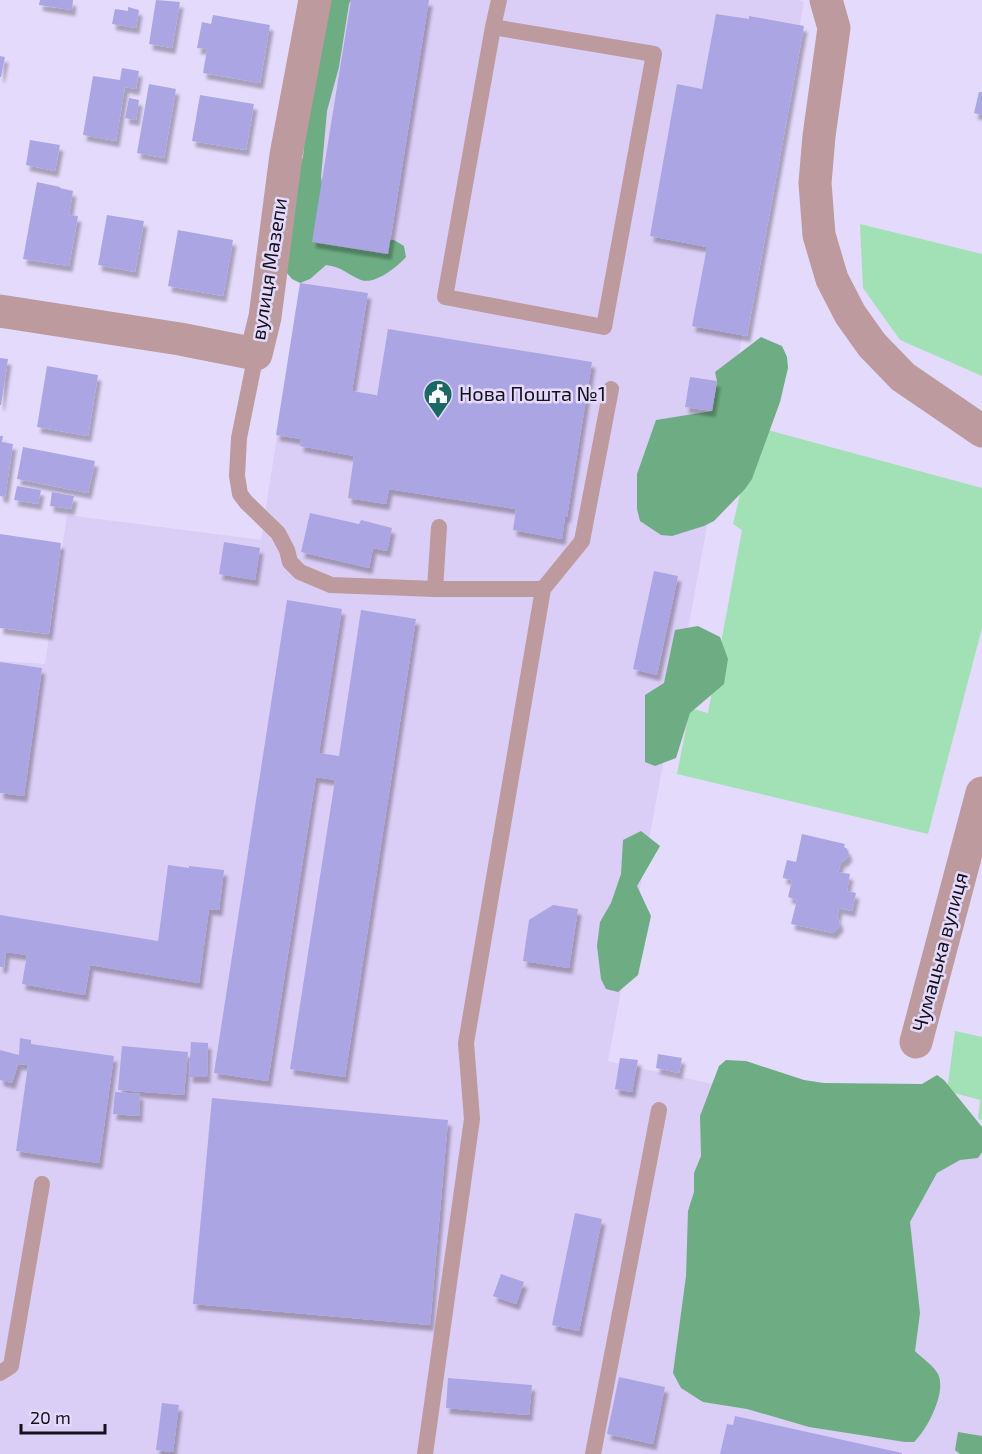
<svg xmlns="http://www.w3.org/2000/svg" width="982" height="1454" viewBox="0 0 982 1454" font-family="'Exo 2',sans-serif">
<defs>
<filter id="shadow"><feDropShadow dx="3.5" dy="6" stdDeviation="1.5" flood-color="#0004"/></filter>
</defs>
<rect width="100%" height="100%" fill="#e4dafc"/>
<polygon fill="#dacdf6" points="344,0 799,0 804,2 608,1061 982,1143 982,1454 0,1454 0,661 45,664 67,515 261,540"/>
<g fill="#a2e1b6">
<polygon points="860,224 982,254 982,376 900,340 863,288"/>
<polygon points="756,427 982,488 982,628 928,834 677,774 690,708 708,713 742,530 733,524"/>
<polygon points="955,1031 982,1037 982,1120 978,1119 980,1100 947,1091"/>
</g>
<g fill="#6ead83">
<path d="M326,0H351L349,4L339,67L327,111L321,177L330,233L362,238L394,240L404,246L406,257C397,267 375,285 361,280C347,274 342,267 326,265L310,279L300,283L292,279L286,272L282,218L303,157L314,35Z"/>
<polygon points="761,337 782,346 787,357 788,368 780,402 752,479 745,489 714,521 704,526 672,536 661,535 640,521 637,509 637,474 656,420 712,411 717,381 715,372"/>
<polygon points="698,626 720,637 728,659 724,684 690,713 676,758 655,766 645,762 645,695 664,683 675,630"/>
<polygon points="641,831 660,846 637,886 651,916 638,975 618,992 606,989 601,979 597,946 600,922 611,903 621,874 623,840"/>
<path d="M726,1060L746,1061L804,1080L824,1083L922,1084L937,1075L944,1080L982,1127V1152L978,1158L960,1160L937,1173L910,1222L920,1313L915,1351C922,1358 934,1366 938,1374C947,1392 927,1430 914,1442H905L809,1427L747,1409L703,1402L681,1388L673,1373L686,1276L688,1211L694,1192V1173L701,1156L700,1116L719,1066Z"/>
<polygon points="958,1432 982,1436 982,1454 960,1454 955,1450"/>
</g>
<g fill="#aca5e4" filter="url(#shadow)">
<polygon points="40,0 73,0 72,10 39,5"/>
<polygon points="156,0 180,2 172,48 149,44"/>
<polygon points="351,0 429,0 388,254 312,242"/>
<polygon points="128,7 139,10 136,28 112,24 115,9 128,11"/>
<polygon points="716,14 749,19 749,16 804,26 747,336 692,326 707,247 650,236 677,84 702,89"/>
<polygon points="213,15 270,25 260,83 203,73 207,49 197,48 202,22 211,24"/>
<polygon points="0,56 5,57 1,77 0,77"/>
<polygon points="122,68 139,71 136,89 125,87 116,141 83,135 93,76 120,80"/>
<polygon points="149,84 176,89 164,158 137,153"/>
<polygon points="979,92 982,92 982,115 974,113"/>
<polygon points="200,95 254,104 246,150 192,141"/>
<polygon points="129,98 139,100 136,120 125,118"/>
<polygon points="30,140 60,145 55,171 26,165"/>
<polygon points="37,182 60,187 60,188 73,191 69,215 78,216 69,266 23,259"/>
<polygon points="107,215 144,221 135,272 98,265"/>
<polygon points="178,230 233,240 223,296 168,286"/>
<polygon points="300,283 368,293 352,391 376,395 377,396 388,329 592,362 567,517 565,517 562,539 513,530 516,509 389,489 386,504 348,498 354,456 300,446 301,439 276,435"/>
<polygon points="0,358 8,359 1,405 0,405"/>
<polygon points="47,366 98,375 88,436 37,427"/>
<polygon points="690,377 717,381 712,411 685,407"/>
<polygon points="0,436 3,436 2,442 13,444 5,497 0,496"/>
<polygon points="23,447 95,461 88,493 17,479"/>
<polygon points="17,486 41,490 38,504 14,500"/>
<polygon points="52,492 74,496 71,509 50,506"/>
<polygon points="310,513 359,524 361,520 392,528 387,551 373,548 369,568 301,552"/>
<polygon points="0,534 61,543 49,634 0,628"/>
<polygon points="224,542 260,548 255,580 219,574"/>
<polygon points="654,571 678,576 657,675 633,669"/>
<polygon points="287,600 342,609 319,753 339,756 361,610 416,619 345,1077 290,1069 335,780 316,777 268,1081 214,1073"/>
<polygon points="0,662 42,668 24,796 0,793"/>
<polygon points="802,834 845,844 844,847 847,849 849,855 845,860 841,862 838,872 850,874 847,891 856,893 852,911 839,908 837,918 839,920 840,926 833,933 791,924 797,900 788,897 792,880 783,878 783,876 787,860 796,862"/>
<polygon points="168,865 189,868 189,866 224,870 219,910 209,909 199,983 90,965 85,995 22,984 27,955 6,952 4,967 0,967 0,915 158,941"/>
<polygon points="553,905 578,909 569,968 523,961 529,920"/>
<polygon points="20,1038 31,1040 31,1044 114,1056 99,1163 16,1151 28,1065 18,1064 12,1083 0,1080 0,1050 19,1055"/>
<polygon points="191,1042 208,1043 207,1077 189,1077"/>
<polygon points="122,1046 188,1052 184,1095 118,1090"/>
<polygon points="658,1054 682,1058 679,1073 656,1068"/>
<polygon points="620,1058 638,1060 632,1092 615,1089"/>
<polygon points="115,1092 140,1094 139,1116 113,1114"/>
<polygon points="212,1098 448,1120 430,1325 193,1304"/>
<polygon points="575,1213 602,1219 579,1331 552,1325"/>
<polygon points="501,1274 524,1282 516,1304 493,1296"/>
<polygon points="619,1377 665,1387 653,1444 607,1434"/>
<polygon points="448,1378 532,1385 529,1415 446,1408"/>
<polygon points="162,1403 179,1405 173,1452 156,1450"/>
<polygon points="735,1416 902,1453 902,1454 720,1454 727,1424 733,1425"/>
</g>
<g fill="none" stroke-linecap="round" stroke-linejoin="round">
<g stroke="#bc9a9d" stroke-width="16">
<polyline points="493,27 654,54 604,327 445,297 493,27 499,0"/>
<polyline points="256,354 239,438 237,476 240,494 246,502 278,533 287,550 290,562 300,572 331,585 435,589"/>
<polyline points="439,527 435,589 543,589"/>
<polyline points="0,1373 11,1366 42,1184"/>
<polyline points="425,1454 472,1119 466,1043 543,589 582,541 611,389"/>
<polyline points="593,1454 659,1110"/>
</g>
<g stroke="#bc9a9d" stroke-width="33">
<polyline points="826,0 834,28 819,136 815,183 819,235 832,279 850,314 872,345 903,377 982,431"/>
<polyline points="0,311 180,339 256,354 265,317 286,155 315,0"/>
<polyline points="916,1042 982,793"/>
</g>
</g>
<defs>
<g id="civic-pin" transform="scale(1.5)"><path d="M0 17L-7.5 6A9.5 9.5 0 1 1 7.5 6Z" fill="#1b6864" stroke="#e4dafc"/><path d="M-.6-6.5H3V-4.5H.6V-3L4-1V1h2V6H-6V1h2V-1L-.6-3ZM-1.2 2.5V6h2.4V2.5Z" fill="#fff"/></g>
</defs>
<g fill-rule="evenodd">
<use href="#civic-pin" x="438" y="394"/>
</g>
<g text-anchor="middle" stroke-width="5" stroke-linejoin="round" paint-order="stroke">
<g font-size="20" fill="#14101c" stroke="#e4dafc">
<text transform="translate(269 269) rotate(-81)" y="7">вулиця Мазепи</text>
<text transform="translate(940 952) rotate(-75)" y="7">Чумацька вулиця</text>
</g>
<g font-size="20" fill="#14101c" stroke="#e4dafc" text-anchor="start">
<text x="459" y="401">Нова Пошта №1</text>
</g>
</g>
<path d="M21 1424v9h84v-9" fill="none" stroke="#14101c" stroke-width="3"/>
<text x="30" y="1424" font-size="18" fill="#14101c" stroke="#e4dafc" stroke-width="4.5" paint-order="stroke">20 m</text>
</svg>
